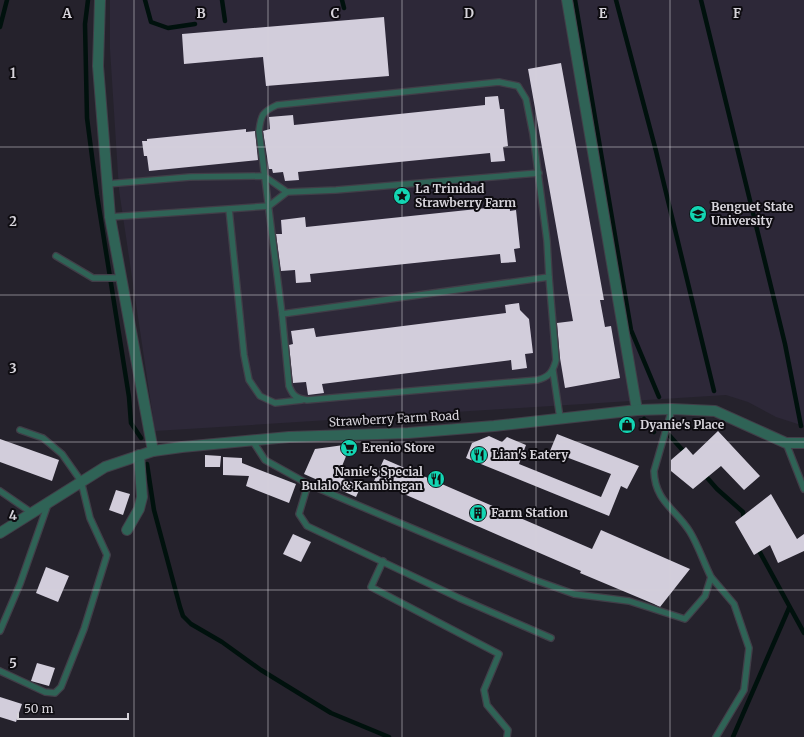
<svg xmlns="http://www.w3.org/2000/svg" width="804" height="737" viewBox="0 0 804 737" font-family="Merriweather,serif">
<rect width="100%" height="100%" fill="#25222c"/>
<polygon fill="#2d2838" points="110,0 804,0 804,426 776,417 748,402 726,395 155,431 119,190 110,49"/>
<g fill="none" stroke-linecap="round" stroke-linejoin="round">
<g stroke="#00110d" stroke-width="4.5">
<polyline points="88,0 85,24 87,118 97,195 129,397 131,423 141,438"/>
<polyline points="145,0 151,22 168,28 195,24"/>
<polyline points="222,0 225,21"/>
<polyline points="342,0 344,8"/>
<polyline points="575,0 631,330 659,397"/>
<polyline points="616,0 656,151 714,391"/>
<polyline points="701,0 785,344 801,426"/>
<polyline points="0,27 7,0"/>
<polyline points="644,419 654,432"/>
<polyline points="669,435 686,454"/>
<polyline points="147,464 154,510 169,566 180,607 183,616 191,624 222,642 261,670 331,713 389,737"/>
<polyline points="703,473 717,489 743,512 744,521"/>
<polyline points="757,547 804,633"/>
<polyline points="733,737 789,608"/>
</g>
</g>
<g fill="#d2cddb">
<polygon points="384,17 389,76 266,86 263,57 184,64 182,34"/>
<polygon points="561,63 604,300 600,300 605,327 611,326 620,378 565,388 560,358 557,323 573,321 528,69"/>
<polygon points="498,96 500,109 504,109 508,146 503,147 505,161 491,162 490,153 298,172 299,180 285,181 283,172 273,173 272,169 269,169 263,131 270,129 269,117 293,115 294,125 485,105 485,97"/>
<polygon points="246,129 246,132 255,131 258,160 149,171 147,156 144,156 142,141 147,141 147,139"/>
<polygon points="509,198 510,211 516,210 520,248 514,249 516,262 501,263 500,254 310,274 311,282 296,283 295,270 281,271 276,234 282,234 281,220 305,217 306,227 496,207 495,199"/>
<polygon points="519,303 520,310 529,319 533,353 525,354 527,368 512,370 511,360 322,384 324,393 308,395 306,382 293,383 289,345 293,344 291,331 314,328 316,337 506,313 505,305"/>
<polygon points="718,431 760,476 744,490 721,466 693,489 671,471 671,460 686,447 693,455"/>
<polygon points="557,434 639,466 627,489 621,486 609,516 466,458 472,443 489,436 502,442 507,437 526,445 519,464 601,497 611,474 550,451"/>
<polygon points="0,439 59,460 52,481 0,462"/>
<polygon points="351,444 338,476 361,486 356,497 304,474 315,449"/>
<polygon points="205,455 221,456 220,467 205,467"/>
<polygon points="223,457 242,458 242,463 296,484 289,503 246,486 249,476 223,475"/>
<polygon points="384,459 592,549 601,530 690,569 660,607 654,604 580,573 581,571 374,481"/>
<polygon points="116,490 130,494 123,515 109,510"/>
<polygon points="771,494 797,539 804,534 804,551 778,563 770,545 754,555 735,522"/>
<polygon points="293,534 311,542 301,562 283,554"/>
<polygon points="46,567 69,576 58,602 36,593"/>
<polygon points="37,663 55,668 49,686 31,681"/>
<polygon points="0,697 22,704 16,722 0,717"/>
</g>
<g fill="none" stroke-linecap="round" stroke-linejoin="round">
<g stroke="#413e48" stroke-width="8">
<g id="lane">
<path d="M499,82L518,86L526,99L533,134L547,241L549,277L282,314L259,131C261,115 262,112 277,105Z"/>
<polyline points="107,184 190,177 264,176 287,192"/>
<polyline points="229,209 244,355 249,380 260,396 275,403 302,400"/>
<polyline points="110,217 269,206 287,192 336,190 539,173"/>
<polyline points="56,256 93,278 121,278"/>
<path d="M282,314L289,386C293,396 296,398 307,400L537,380C549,377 553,372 556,360L549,277"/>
<polyline points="553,371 560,418"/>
<path d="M252,440L265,460L308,484L532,579L574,594L629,601L685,619L705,596L711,577C704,563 698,545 690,532C676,509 655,502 654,471L672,409"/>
<polyline points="786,443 804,489"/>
<polyline points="308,484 299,514 307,526 459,598 551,638"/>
<polyline points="0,491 32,513"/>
<polyline points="383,561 371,587 499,654 484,690 487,705 508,730 507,737"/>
<polyline points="711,577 734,604 749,648 744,690 716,737"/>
<polyline points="0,631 20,584 48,504"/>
<polyline points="0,671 45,692 55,693 61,687 84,629 107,555 90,518 81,481 62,454 43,438 20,430"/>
</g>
</g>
<g stroke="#413e48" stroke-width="12">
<g id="street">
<polyline points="100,0 98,66 110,217 153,451"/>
<polyline points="567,0 637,410"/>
<polyline points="127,530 139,509 142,497 139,455"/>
<polyline points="0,533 105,467 153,451 182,447 289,437 408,433 494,426 637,410 672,409 715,411 786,443 804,443"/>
</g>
</g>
<use href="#lane" stroke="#2f6356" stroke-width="5.5"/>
<use href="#street" stroke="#2f6356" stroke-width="10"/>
</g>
<path fill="none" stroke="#d7d4db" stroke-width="1" stroke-opacity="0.55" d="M134,0V737M268,0V737M402,0V737M536,0V737M670,0V737M0,147H804M0,295H804M0,442H804M0,590H804"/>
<defs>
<g id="sight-disc" transform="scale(0.9)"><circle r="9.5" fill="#13d5b3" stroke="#0e0c11"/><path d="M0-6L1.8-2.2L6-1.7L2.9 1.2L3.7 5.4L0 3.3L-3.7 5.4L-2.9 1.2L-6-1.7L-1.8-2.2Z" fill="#111"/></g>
<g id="university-disc" transform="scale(0.9)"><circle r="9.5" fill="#13d5b3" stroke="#0e0c11"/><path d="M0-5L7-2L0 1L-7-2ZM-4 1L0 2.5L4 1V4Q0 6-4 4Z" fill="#111"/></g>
<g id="shop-disc" transform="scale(0.9)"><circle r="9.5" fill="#13d5b3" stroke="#0e0c11"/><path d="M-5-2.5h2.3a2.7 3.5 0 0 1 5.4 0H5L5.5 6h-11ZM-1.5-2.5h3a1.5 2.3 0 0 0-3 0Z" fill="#111"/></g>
<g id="supermarket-disc" transform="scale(0.9)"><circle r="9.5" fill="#13d5b3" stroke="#0e0c11"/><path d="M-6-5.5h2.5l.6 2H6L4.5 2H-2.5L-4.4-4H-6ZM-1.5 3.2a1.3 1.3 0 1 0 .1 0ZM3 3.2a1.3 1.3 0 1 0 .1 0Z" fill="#111"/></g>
<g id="restaurant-disc" transform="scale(0.9)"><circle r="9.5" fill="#13d5b3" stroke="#0e0c11"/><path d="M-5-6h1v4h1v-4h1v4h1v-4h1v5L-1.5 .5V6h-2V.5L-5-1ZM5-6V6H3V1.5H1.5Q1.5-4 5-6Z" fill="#111"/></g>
<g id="building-disc" transform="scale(0.9)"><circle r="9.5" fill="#13d5b3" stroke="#0e0c11"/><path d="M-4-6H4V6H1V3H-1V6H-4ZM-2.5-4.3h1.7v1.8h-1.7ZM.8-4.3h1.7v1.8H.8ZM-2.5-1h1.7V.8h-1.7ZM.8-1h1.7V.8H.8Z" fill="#111"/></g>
</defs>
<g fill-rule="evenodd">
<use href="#sight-disc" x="402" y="196"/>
<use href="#university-disc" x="698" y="214"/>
<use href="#shop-disc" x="627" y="425"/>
<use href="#supermarket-disc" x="349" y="448"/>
<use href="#restaurant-disc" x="479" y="455"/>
<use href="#restaurant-disc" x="436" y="479"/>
<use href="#building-disc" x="478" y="513"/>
</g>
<g text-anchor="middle" stroke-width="4" stroke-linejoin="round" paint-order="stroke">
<g font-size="12" font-weight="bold" fill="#d7d4db" stroke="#0e0c11" text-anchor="start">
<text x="415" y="193">La Trinidad<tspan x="415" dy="14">Strawberry Farm</tspan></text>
<text x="711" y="211">Benguet State<tspan x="711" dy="14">University</tspan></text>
<text x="640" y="429">Dyanie's Place</text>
<text x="362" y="452">Erenio Store</text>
<text x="492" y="459">Lian's Eatery</text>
<text x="423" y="476" text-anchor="end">Nanie's Special<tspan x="423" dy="14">Bulalo &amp; Kambingan</tspan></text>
<text x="491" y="517">Farm Station</text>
</g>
<g font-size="12" fill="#d7d4db" stroke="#0e0c11">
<text transform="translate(394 419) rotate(-3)" y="4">Strawberry Farm Road</text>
</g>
</g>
<g font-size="13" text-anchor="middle" font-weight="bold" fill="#d7d4db" stroke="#0e0c11" stroke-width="4" stroke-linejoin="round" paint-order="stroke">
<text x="67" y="18">A</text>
<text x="201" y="18">B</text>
<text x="335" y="18">C</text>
<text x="469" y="18">D</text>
<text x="603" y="18">E</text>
<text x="737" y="18">F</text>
<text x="13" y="78">1</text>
<text x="13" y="226">2</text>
<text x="13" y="373">3</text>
<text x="13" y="520">4</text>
<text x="13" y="668">5</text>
</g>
<path d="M18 713v6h110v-6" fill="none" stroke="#d7d4db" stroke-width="2"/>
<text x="24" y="713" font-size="12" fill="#d7d4db" stroke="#0e0c11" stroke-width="3" paint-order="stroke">50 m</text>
</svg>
